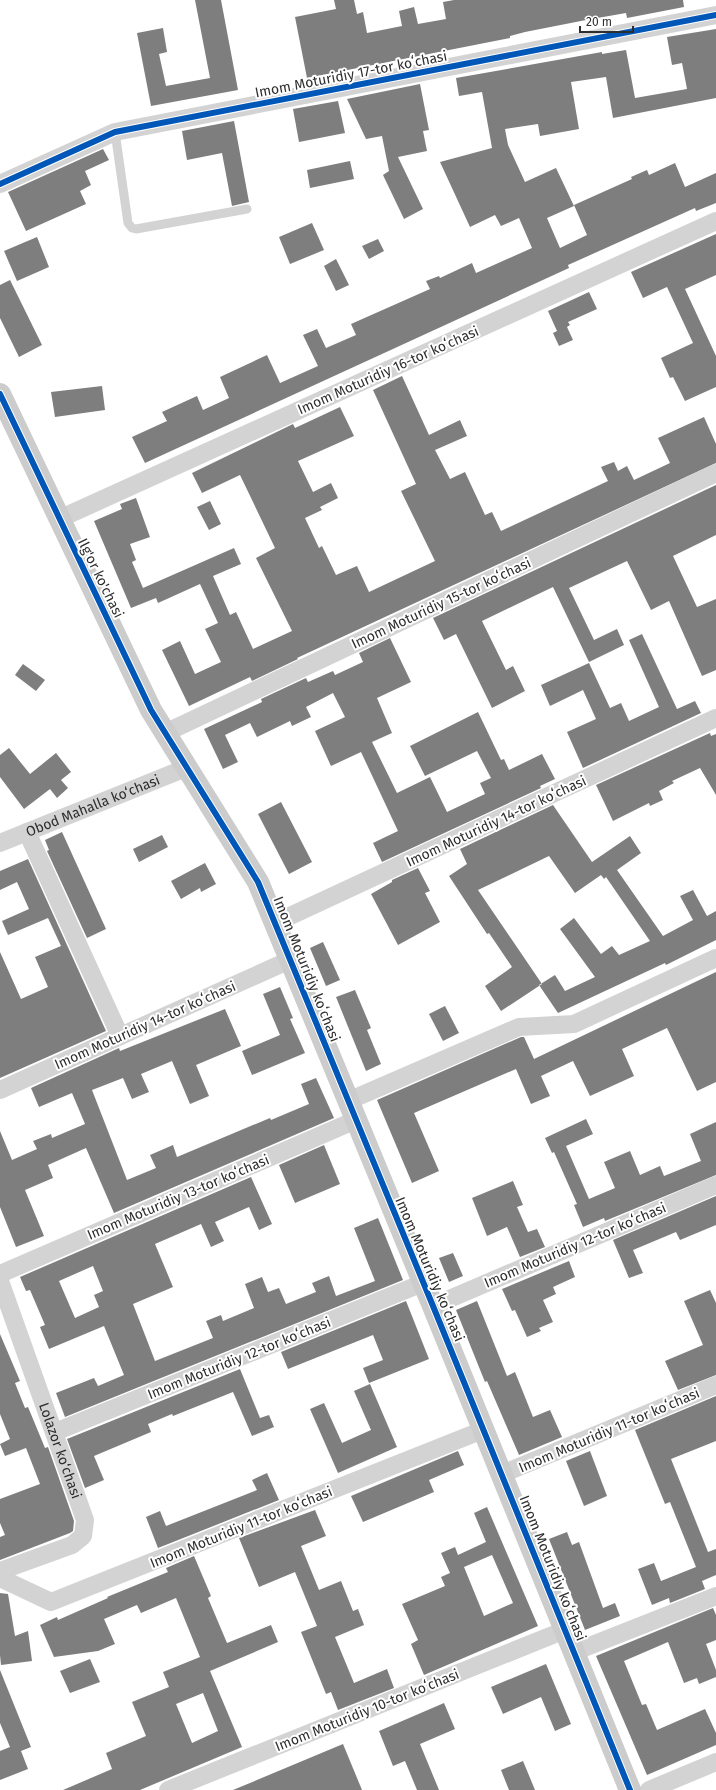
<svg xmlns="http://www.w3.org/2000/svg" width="716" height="1790" viewBox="0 0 716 1790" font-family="'Fira Sans',sans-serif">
<rect width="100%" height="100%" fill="#fff"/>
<g fill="#7e7e7e" fill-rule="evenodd">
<polygon points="195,0 221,0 238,90 151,106 137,33 163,28 167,52 159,54 166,86 210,78"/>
<polygon points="334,0 354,0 357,14 363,12 367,33 402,26 399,11 414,7 418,24 446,19 443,2 454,0 683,0 684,7 627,18 626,13 586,20 525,32 510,36 510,38 307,78 295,17 336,9"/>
<polygon points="716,29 716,98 613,118 606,77 571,82 579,129 540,136 538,124 505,129 508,145 525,182 556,168 574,206 547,218 560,248 587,235 574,205 632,179 631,177 647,170 649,175 675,163 685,187 716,173 716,203 696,211 695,208 568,265 569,268 145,463 132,437 167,421 162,412 197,396 203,410 229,398 220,377 267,355 280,383 318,366 303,335 317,329 326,348 356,335 351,324 430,289 426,281 439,276 440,278 472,263 476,273 532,248 519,218 501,226 495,215 470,227 440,162 492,148 482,92 459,96 456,78 602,52 602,54 626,50 635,98 687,89 682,63 672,65 667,37"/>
<polygon points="420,84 429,130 423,131 427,151 398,157 423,209 404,219 383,175 389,171 382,136 366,139 347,99"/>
<polygon points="338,101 345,133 299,142 293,109"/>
<polygon points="234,121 249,202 232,206 222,153 187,160 182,131"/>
<polygon points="103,149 109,160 85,171 91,185 80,191 86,204 26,231 8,192"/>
<polygon points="350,161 354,179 310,188 307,170"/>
<polygon points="312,223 324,250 290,264 279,237"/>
<polygon points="716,234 716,275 685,289 716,356 716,387 685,401 673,377 670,378 661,358 693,343 667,287 643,298 631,272"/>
<polygon points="37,237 49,267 17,281 4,251"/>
<polygon points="378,239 384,251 369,259 362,246"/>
<polygon points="336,259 349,285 336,291 324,266"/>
<polygon points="10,280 42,345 19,357 0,318 0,285"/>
<polygon points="589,292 597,309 568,322 570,325 567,327 573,340 559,346 553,333 557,331 548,311"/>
<polygon points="402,376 429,435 460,420 467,436 435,450 450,479 465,472 485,515 492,512 501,531 608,481 601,467 614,462 618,471 627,466 634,480 670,463 658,438 704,417 716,444 716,463 297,658 298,659 252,681 250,677 189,706 162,650 180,641 195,674 221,662 205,629 218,623 200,584 158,603 156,598 131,608 94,521 122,509 120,504 136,498 150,537 130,544 136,560 132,562 143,588 234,548 241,564 213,576 230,615 236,612 253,649 292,631 256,558 275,548 240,475 202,493 192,473 293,424 295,428 340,407 354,436 298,461 313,492 331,483 338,498 320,507 322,510 305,518 319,548 322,546 336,575 357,566 369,592 435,561 401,491 416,484 373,390"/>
<polygon points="102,386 105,410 55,417 51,392"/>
<polygon points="716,485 716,535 673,556 697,607 716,599 716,670 702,676 669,601 651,610 627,561 569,588 594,640 617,629 624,645 589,662 553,587 482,621 506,670 513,666 525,691 492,708 456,634 444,640 433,618"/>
<polygon points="210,501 221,524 209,530 197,507"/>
<polygon points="642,634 677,709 695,701 701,713 583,768 567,732 596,719 583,690 550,706 541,685 589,663 610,708 621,703 629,721 659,707 629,640"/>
<polygon points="390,638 411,682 377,698 392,733 372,742 397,793 430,777 447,812 485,794 480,783 491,778 477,751 425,776 410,746 478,712 501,760 504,759 509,770 542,754 555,779 540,786 541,788 382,862 373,843 398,831 361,752 331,766 315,731 345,717 333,693 306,707 311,717 292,726 290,721 257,737 250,723 225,735 238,762 223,769 204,729 262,702 261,699 306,678 308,682 333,671 335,675 363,662 359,653"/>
<polygon points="23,664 45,680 36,691 15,675"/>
<polygon points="710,733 711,736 716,734 716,795 700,768 672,781 674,783 659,791 663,800 650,806 649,803 613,821 596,785"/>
<polygon points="9,748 30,774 56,753 71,772 61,780 68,788 57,798 50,789 24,809 0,777 0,755"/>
<polygon points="281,802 312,862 289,874 258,814"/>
<polygon points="553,805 592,862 630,836 641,853 617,870 663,936 693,920 680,896 693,890 707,916 716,911 716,940 666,965 665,963 558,1013 539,985 555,975 565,991 595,977 560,929 574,918 601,954 612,946 619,955 650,941 606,877 604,879 601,875 575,893 549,856 478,890 542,984 501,1011 485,986 512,967 489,933 487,934 449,876 467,864 460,849"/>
<polygon points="62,832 106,929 87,938 47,851 49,850 45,840"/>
<polygon points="162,835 168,847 139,862 133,849"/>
<polygon points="28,859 106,1031 0,1078 0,952 21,999 48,987 35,957 61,946 48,918 8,935 2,921 29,909 17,882 0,890 0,871"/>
<polygon points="205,863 216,884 201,892 200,888 181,899 171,881"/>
<polygon points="418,868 430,891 425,893 440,922 398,945 371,894 392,882 392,880"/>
<polygon points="323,942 340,980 326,986 310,948"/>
<polygon points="716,972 716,1082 697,1091 667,1028 622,1049 634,1076 590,1096 573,1061 541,1076 550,1096 531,1104 516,1069 414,1113 439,1171 412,1183 377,1100 521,1037 524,1037 534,1059"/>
<polygon points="280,987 293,1018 290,1019 305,1053 252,1075 242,1051 280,1035 263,994"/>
<polygon points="355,990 371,1028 367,1030 381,1064 366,1071 336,997"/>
<polygon points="445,1006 459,1033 443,1041 429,1014"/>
<polygon points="225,1009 241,1046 196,1065 209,1096 190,1104 172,1061 141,1074 149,1092 132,1099 123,1078 92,1090 127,1180 156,1168 150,1155 173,1145 177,1157 270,1118 271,1120 309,1104 301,1084 316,1078 334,1118 114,1213 86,1148 48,1165 53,1178 25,1190 44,1236 16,1247 0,1207 0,1131 12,1160 37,1149 33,1141 51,1134 52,1138 85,1124 72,1093 39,1107 31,1088 119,1048 120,1051"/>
<polygon points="586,1119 593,1134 566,1146 589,1199 615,1188 604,1162 630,1151 640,1175 660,1166 664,1176 701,1161 690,1134 716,1122 716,1175 605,1221 604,1218 583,1227 574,1205 577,1204 554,1152 552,1153 545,1138"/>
<polygon points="324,1145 340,1184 295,1203 279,1165"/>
<path d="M251,1177L272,1224L259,1230L249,1207L215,1222L224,1241L211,1247L201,1224L155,1244L173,1287L133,1304L155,1361L213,1338L206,1321L221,1315L223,1321L254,1308L245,1284L262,1277L268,1292L279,1288L286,1304L316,1292L312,1283L329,1276L336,1296L375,1281L354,1228L378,1218L403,1280L65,1417L56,1393L94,1378L98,1386L124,1375L104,1326L49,1349L40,1327L45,1325L30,1290L26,1291L20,1277ZM93,1266L103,1291L94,1295L99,1307L75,1318L59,1281Z"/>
<polygon points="513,1181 523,1205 517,1207 528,1232 537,1229 545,1247 520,1257 507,1227 487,1236 472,1198"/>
<polygon points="716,1196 716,1225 680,1240 676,1232 633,1250 643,1273 629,1278 613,1240"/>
<polygon points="453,1253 463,1276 449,1282 439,1258"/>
<polygon points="569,1261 575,1277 553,1287 556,1294 543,1300 553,1322 539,1328 541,1331 527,1337 515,1310 512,1311 502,1289"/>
<polygon points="710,1290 716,1303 716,1375 678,1390 665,1361 703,1345 684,1301"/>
<polygon points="406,1301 429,1359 369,1383 363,1368 383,1360 373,1335 288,1369 281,1352"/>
<polygon points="477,1301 507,1376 515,1372 533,1417 550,1410 562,1437 519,1455 487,1381 485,1382 456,1310"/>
<polygon points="0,1334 20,1381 15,1383 25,1408 28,1407 45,1448 48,1447 74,1521 73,1531 70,1533 0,1560 0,1537 5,1535 0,1523 0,1499 40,1484 26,1448 5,1456 0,1444 10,1439 0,1414"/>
<polygon points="240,1369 260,1418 269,1415 274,1427 252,1436 233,1392 173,1416 172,1414 148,1424 151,1432 94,1456 104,1480 85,1488 67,1439"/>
<polygon points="370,1384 397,1447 338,1473 310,1409 324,1403 342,1443 371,1430 354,1391"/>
<polygon points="716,1396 716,1441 671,1459 708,1552 716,1549 716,1575 702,1581 705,1589 670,1603 669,1598 652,1605 638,1569 654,1563 661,1581 696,1567 670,1502 665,1504 635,1430"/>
<polygon points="458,1451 464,1465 429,1480 434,1492 363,1522 351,1496"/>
<polygon points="590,1451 607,1496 584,1506 566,1461"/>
<polygon points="267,1473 279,1500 158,1548 146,1517 160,1511 166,1526 257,1490 252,1480"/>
<path d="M487,1507L538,1626L424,1675L411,1644L418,1640L402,1604L445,1586L441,1577L450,1573L441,1553L455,1547L458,1555L486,1542L474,1513ZM492,1555L513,1603L484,1616L464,1567Z"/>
<polygon points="315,1510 326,1536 301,1546 319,1590 341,1581 353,1611 358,1609 364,1625 335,1637 354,1683 387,1669 394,1688 338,1710 331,1692 326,1694 301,1632 317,1626 295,1572 259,1587 239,1538"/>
<polygon points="567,1532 572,1545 579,1542 603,1608 615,1603 620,1616 585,1630 549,1539"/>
<path d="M194,1556L211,1596L208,1598L227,1643L271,1625L278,1642L210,1671L242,1747L140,1790H63L112,1769L106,1753L146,1736L132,1702L169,1687L163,1672L200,1657L176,1598L141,1613L137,1605L104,1619L115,1644L98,1651L54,1657L40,1625L57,1617L58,1620L108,1598L107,1597L168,1572L166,1568ZM203,1693L218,1731L192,1743L176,1704Z"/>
<polygon points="0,1593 8,1594 15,1636 28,1631 32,1661 1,1665 0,1655"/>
<polygon points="713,1608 716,1615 716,1640 706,1644 716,1670 716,1677 699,1684 697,1678 684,1683 668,1642 624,1661 642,1705 646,1704 657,1730 705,1709 716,1733 716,1745 647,1775 596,1656"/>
<polygon points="90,1659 100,1682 70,1693 60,1671"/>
<polygon points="546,1664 571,1724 555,1731 541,1697 503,1714 491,1687"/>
<polygon points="0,1670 31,1747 21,1751 28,1769 0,1780 0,1751 10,1747 0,1723"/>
<polygon points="444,1703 455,1729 420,1744 439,1790 417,1790 405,1761 393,1766 379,1731"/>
<polygon points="343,1744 362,1790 233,1790"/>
<polygon points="523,1761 535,1790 509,1790 501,1770"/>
</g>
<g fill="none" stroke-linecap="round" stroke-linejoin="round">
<polyline stroke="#d3d3d3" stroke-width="9" points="115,132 128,223 132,228 136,229 247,209"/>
<g stroke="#d3d3d3" stroke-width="18">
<polyline points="0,184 115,132 716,15"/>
<polyline points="59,519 716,221"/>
<polyline points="165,733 716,473"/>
<polyline points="27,832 120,1036"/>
<path id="s1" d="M0,843L186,768"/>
<polyline points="275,923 716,718"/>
<polyline points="0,1090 290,960"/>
<polyline points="348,1101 519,1027 574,1024 716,958"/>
<polyline points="0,1274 356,1120"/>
<path id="s2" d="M0,1281L85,1520L83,1536L72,1545L0,1571"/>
<polyline points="433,1306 716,1185"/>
<polyline points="55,1432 423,1283"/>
<polyline points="502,1474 716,1385"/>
<polyline points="0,1578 51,1602 483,1430"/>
<polyline points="574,1652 716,1596"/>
<polyline points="168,1790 565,1630"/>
<polyline points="649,1790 716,1762"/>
</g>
<polyline stroke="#ccc" stroke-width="22" points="0,394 151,710 258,882 433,1306 630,1790"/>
<g stroke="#fff" stroke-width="8">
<g id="cycleway">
<polyline points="0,184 115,132 716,15"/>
<polyline points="0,394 151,710 258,882 433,1306 630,1790"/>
</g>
</g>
<use href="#cycleway" stroke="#0057b8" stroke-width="6"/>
</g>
<g text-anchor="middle" stroke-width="4" stroke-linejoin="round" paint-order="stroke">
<g font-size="14" fill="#2e2e2e" stroke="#fff">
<text transform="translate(351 74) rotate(-11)" y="5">Imom Moturidiy 17-tor koʻchasi</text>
<text transform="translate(388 370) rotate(-24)" y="5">Imom Moturidiy 16-tor koʻchasi</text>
<text transform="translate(101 578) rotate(64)" y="5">Ilg'or ko'chasi</text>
<text transform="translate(441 603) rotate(-25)" y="5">Imom Moturidiy 15-tor koʻchasi</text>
<text dy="5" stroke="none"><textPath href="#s1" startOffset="100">Obod Mahalla ko‘chasi</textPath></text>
<text transform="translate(496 821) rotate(-25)" y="5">Imom Moturidiy 14-tor koʻchasi</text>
<text transform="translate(307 969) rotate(68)" y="5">Imom Moturidiy koʻchasi</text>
<text transform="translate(145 1025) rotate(-24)" y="5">Imom Moturidiy 14-tor koʻchasi</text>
<text transform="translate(178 1197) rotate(-23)" y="5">Imom Moturidiy 13-tor koʻchasi</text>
<text transform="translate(575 1245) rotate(-23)" y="5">Imom Moturidiy 12-tor koʻchasi</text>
<text transform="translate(430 1269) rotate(67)" y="5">Imom Moturidiy koʻchasi</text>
<text transform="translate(239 1358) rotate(-22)" y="5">Imom Moturidiy 12-tor koʻchasi</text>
<text transform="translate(609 1430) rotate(-23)" y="5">Imom Moturidiy 11-tor koʻchasi</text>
<text dy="5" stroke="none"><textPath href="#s2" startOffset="180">Lolazor ko‘chasi</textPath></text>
<text transform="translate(241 1527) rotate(-22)" y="5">Imom Moturidiy 11-tor koʻchasi</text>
<text transform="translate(553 1568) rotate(68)" y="5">Imom Moturidiy koʻchasi</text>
<text transform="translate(367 1710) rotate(-22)" y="5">Imom Moturidiy 10-tor koʻchasi</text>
</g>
</g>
<path d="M580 26v6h53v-6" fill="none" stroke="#2e2e2e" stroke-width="2"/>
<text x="586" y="26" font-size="12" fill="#2e2e2e" stroke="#ffffff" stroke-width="3" paint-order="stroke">20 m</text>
</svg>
